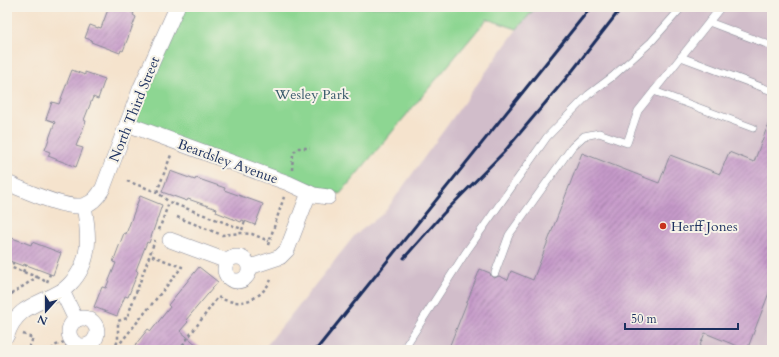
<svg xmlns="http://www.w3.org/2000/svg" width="779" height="357" viewBox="0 0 779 357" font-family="Cardo,serif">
<defs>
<pattern id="building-hatch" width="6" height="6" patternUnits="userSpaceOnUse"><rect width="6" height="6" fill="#c69ac9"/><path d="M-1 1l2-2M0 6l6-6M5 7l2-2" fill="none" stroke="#a07ea6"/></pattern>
</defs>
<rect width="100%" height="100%" fill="#f7f3e8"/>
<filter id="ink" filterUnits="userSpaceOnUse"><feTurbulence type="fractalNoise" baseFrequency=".025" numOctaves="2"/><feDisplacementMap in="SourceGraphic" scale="8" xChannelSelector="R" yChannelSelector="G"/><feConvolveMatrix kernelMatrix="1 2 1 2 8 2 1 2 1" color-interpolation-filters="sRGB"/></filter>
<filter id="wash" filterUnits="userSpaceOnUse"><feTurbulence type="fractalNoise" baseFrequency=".012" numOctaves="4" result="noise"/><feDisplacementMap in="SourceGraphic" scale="16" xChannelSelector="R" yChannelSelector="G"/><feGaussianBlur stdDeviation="0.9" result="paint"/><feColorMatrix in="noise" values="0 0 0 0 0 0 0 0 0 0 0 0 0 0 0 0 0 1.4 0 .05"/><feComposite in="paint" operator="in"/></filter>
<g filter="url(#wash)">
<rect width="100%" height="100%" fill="#f5e3cd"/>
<polygon fill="#d1bdca" points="536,7 772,7 772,350 263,350 355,235 384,213 517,29"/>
<polygon fill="#8dd692" stroke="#548278" points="176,7 536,7 517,29 487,19 340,194 128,124"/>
<g id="blocks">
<g fill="url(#building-hatch)">
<polygon points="109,7 117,7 134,13 133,15 136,17 123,51 121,50 120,53 91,42 92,40 85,38 90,25 98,28 98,27 101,28"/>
<polygon points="72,70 85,75 85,72 105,79 98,99 93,97 84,120 86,121 76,146 83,148 76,167 48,156 50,152 45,150 55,122 46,119 52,102 59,104"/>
<polygon points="771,117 772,285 747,350 705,333 698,350 448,350 480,269 490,273 491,276 494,278 499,276 508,280 511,271 533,280 582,153 659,183 670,155 720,174 729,152 754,162"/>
<polygon points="170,171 195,180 196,178 225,188 224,190 263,204 255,225 242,220 241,222 216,212 217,209 188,199 187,201 162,192"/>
<polygon points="140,196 162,205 149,243 147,242 136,270 138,272 128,297 125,296 117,316 94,307 102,287 106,288 116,263 113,262 124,233 126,234"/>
<polygon points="7,236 31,245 32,242 61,253 53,275 24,264 23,266 7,260"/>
<polygon points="199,267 218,282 186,320 188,322 180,331 203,350 131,350 148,329 151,331 170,307 168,305"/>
</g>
</g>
</g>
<g filter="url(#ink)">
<use href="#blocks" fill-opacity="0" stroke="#888996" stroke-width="1"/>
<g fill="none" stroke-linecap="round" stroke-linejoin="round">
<g stroke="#888996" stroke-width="8">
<g id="lane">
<polyline points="709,22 772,46"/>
<polyline points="681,57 772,91"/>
<polyline points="654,91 753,128"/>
<polyline points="495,273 509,235 572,147 584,136 599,133 627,143 638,111 721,7"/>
<polyline points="403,350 466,252 547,137 588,95 612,77 651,42 682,7"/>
</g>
</g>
<g stroke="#888996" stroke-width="16">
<g id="street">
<polyline points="127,124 288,183 314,195 328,197"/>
<path d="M7,183C25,190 68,211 85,205C93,203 99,195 103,188L141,87L177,7"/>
<polyline points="170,240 227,261"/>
<circle cx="237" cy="269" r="12"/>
<polyline points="250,267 280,257 287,250 309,193"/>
<polyline points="62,291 76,320"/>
<circle cx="83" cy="332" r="14"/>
<path d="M7,335C16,307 37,305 60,292C64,290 67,287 70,284C92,262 89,234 84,206"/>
</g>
</g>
<g stroke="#888996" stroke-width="2.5" stroke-dasharray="3 3" stroke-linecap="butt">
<polyline points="292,170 293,154 297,148 310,148"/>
<polyline points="127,181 157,192 169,202 242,229"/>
<polyline points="157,192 171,155"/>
<polyline points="177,217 222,235 241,233 252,234 269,241"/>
<polyline points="7,221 11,204"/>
<polyline points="159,230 169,202"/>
<polyline points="242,230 245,221"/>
<polyline points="268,245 284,197"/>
<polyline points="7,261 11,264 14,263"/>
<polyline points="7,266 37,277 7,297"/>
<polyline points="23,272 26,265"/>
<polyline points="37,277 47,282"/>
<polyline points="47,282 50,274"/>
<polyline points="23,334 33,338 28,350"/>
<polyline points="117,347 182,267 150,255"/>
<polyline points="52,350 54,346 64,342 70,350"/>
<polyline points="114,350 118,340 118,321 127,318 155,240"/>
<path d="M179,350L218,297C239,308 260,301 271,280"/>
</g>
<use href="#lane" stroke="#fff" stroke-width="7"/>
<use href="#street" stroke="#fff" stroke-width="15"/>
<g stroke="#1b2f5e" stroke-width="3">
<polyline points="404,258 443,214 504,152 573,70 622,7"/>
<polyline points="316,350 591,7"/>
</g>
</g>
</g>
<circle fill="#c8321e" stroke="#f7f3e8" stroke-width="1.5" cx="663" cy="226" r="4"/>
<g text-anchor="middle" stroke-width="4" stroke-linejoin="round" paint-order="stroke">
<g font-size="14" fill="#38596b" stroke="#f7f3e8">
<text x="312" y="99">Wesley Park</text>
</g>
<g font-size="14" fill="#1b2f5e" stroke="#f7f3e8">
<text transform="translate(134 109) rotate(-68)" y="5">North Third Street</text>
<text transform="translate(228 161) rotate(20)" y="5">Beardsley Avenue</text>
</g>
<g font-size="14" fill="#1b2f5e" stroke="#f7f3e8" text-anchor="start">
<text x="671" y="231">Herff Jones</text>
</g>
</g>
<rect width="779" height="357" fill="none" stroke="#f7f3e8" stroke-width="24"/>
<g transform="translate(46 311) rotate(201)" stroke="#f7f3e8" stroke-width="3" paint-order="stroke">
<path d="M0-3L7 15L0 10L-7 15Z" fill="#1b2f5e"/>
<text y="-6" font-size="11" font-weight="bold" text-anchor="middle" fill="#1b2f5e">N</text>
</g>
<path d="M625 323v6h113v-6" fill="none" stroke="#1b2f5e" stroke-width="2"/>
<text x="631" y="323" font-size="12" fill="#1b2f5e" stroke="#f7f3e8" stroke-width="3" paint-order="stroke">50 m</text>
</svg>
